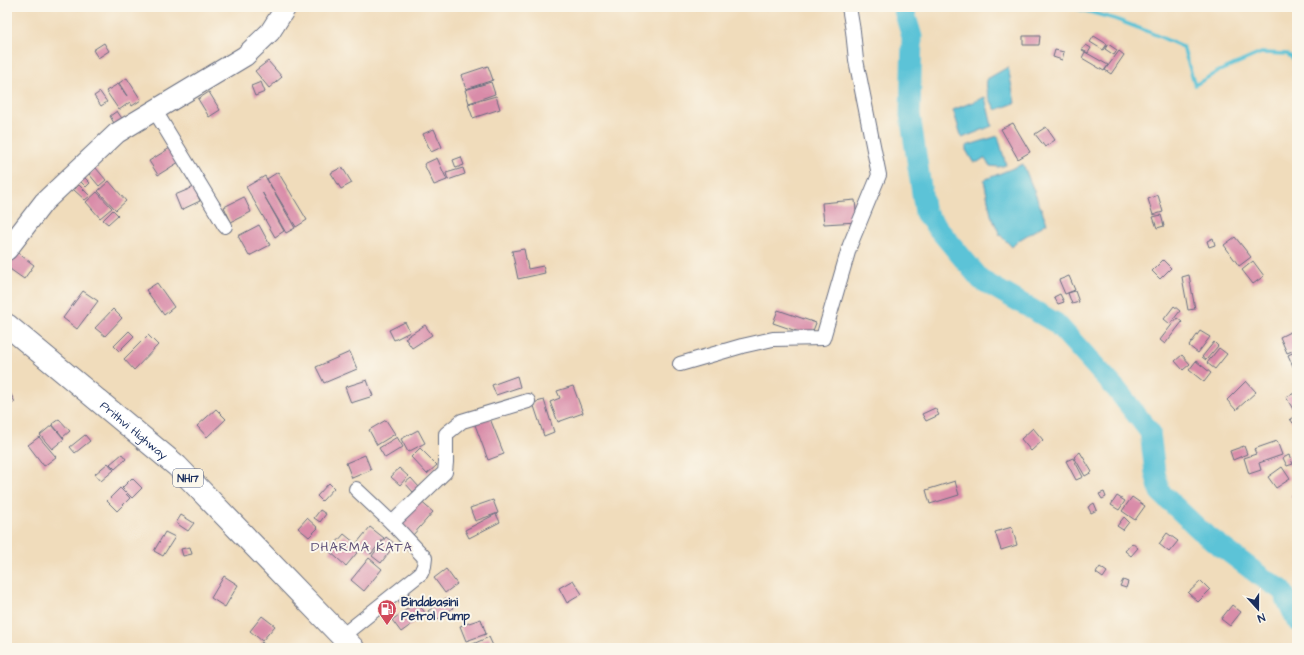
<svg xmlns="http://www.w3.org/2000/svg" width="1304" height="655" viewBox="0 0 1304 655" font-family="'Architects Daughter',sans-serif">
<rect width="100%" height="100%" fill="#fbf7ec"/>
<filter id="ink" filterUnits="userSpaceOnUse"><feTurbulence type="fractalNoise" baseFrequency=".025" numOctaves="2"/><feDisplacementMap in="SourceGraphic" scale="8" xChannelSelector="R" yChannelSelector="G"/><feConvolveMatrix kernelMatrix="1 2 1 2 8 2 1 2 1" color-interpolation-filters="sRGB"/></filter>
<filter id="wash" filterUnits="userSpaceOnUse"><feTurbulence type="fractalNoise" baseFrequency=".012" numOctaves="4" result="noise"/><feDisplacementMap in="SourceGraphic" scale="16" xChannelSelector="R" yChannelSelector="G"/><feGaussianBlur stdDeviation="0.9" result="paint"/><feColorMatrix in="noise" values="0 0 0 0 0 0 0 0 0 0 0 0 0 0 0 0 0 1.4 0 .05"/><feComposite in="paint" operator="in"/></filter>
<g filter="url(#wash)">
<rect width="100%" height="100%" fill="#f0dcbb"/>
<g fill="#5bc3d7" stroke="#3b799a">
<path d="M1008,67L1015,103L996,110C990,100 985,91 987,79Z"/>
<polygon points="985,97 992,126 962,138 953,110"/>
<polygon points="998,136 1006,165 999,167 990,166 984,158 978,162 973,162 966,150 966,146"/>
<polygon points="1023,164 1047,223 1019,240 1012,247 1000,235 991,215 984,180"/>
</g>
<g fill="none" stroke-linecap="round" stroke-linejoin="round">
<polyline stroke="#5bc3d7" stroke-width="3.5" points="1071,7 1115,19 1149,32 1183,47 1195,85 1217,72 1261,53 1287,54 1297,61"/>
<polyline stroke="#5bc3d7" stroke-width="21" points="903,7 912,37 910,115 925,213 981,280 1056,323 1117,390 1150,432 1155,473 1160,492 1202,532 1263,578 1282,590 1297,621"/>
</g>
<g id="blocks">
<g fill="#d98ca9">
<polygon points="1023,36 1040,36 1039,45 1023,45"/>
<polygon points="1094,36 1107,44 1103,50 1090,42"/>
<polygon points="104,43 109,51 98,58 93,50"/>
<polygon points="1108,44 1117,50 1114,55 1105,49"/>
<polygon points="1086,45 1091,48 1088,53 1082,50"/>
<polygon points="1055,50 1064,52 1062,60 1053,57"/>
<polygon points="1119,51 1124,55 1111,74 1105,70"/>
<polygon points="1085,52 1108,65 1104,71 1082,58"/>
<polygon points="268,61 282,77 269,88 255,71"/>
<polygon points="488,66 493,80 466,89 461,75"/>
<polygon points="127,78 141,100 132,106 130,102 119,110 106,91 118,84 127,96 119,83"/>
<polygon points="261,82 265,92 255,96 251,86"/>
<polygon points="491,82 495,94 469,103 465,90"/>
<polygon points="100,92 107,102 101,106 94,96"/>
<polygon points="209,92 220,110 209,117 198,99"/>
<polygon points="496,96 500,109 473,118 468,104"/>
<polygon points="117,111 123,120 115,125 110,116"/>
<polygon points="1013,123 1030,152 1018,159 1001,129"/>
<polygon points="1046,127 1055,140 1045,147 1035,134"/>
<polygon points="434,129 442,147 431,152 423,134"/>
<polygon points="170,148 179,162 158,175 149,161"/>
<polygon points="461,157 464,165 456,168 453,160"/>
<polygon points="437,158 447,180 434,185 424,164"/>
<polygon points="342,167 352,183 341,189 331,173"/>
<polygon points="96,168 106,180 99,186 89,174"/>
<polygon points="463,168 465,174 448,180 446,173"/>
<polygon points="278,172 307,220 296,227 267,179"/>
<polygon points="83,176 90,183 86,187 79,180"/>
<polygon points="265,176 295,228 286,233 262,192 284,231 275,237 246,187"/>
<polygon points="109,181 126,201 116,210 98,191"/>
<polygon points="79,185 90,196 85,200 74,190"/>
<polygon points="194,187 200,201 181,210 175,195"/>
<polygon points="97,192 112,208 100,218 86,202"/>
<polygon points="1158,195 1163,212 1153,215 1148,199"/>
<polygon points="244,197 251,212 231,222 224,207"/>
<polygon points="855,200 857,222 824,224 822,203"/>
<polygon points="113,210 118,215 108,224 103,220"/>
<polygon points="1161,215 1164,226 1157,228 1153,217"/>
<polygon points="259,225 270,245 249,256 238,236"/>
<polygon points="1235,237 1251,257 1239,266 1224,245"/>
<polygon points="1213,238 1215,245 1209,247 1207,241"/>
<polygon points="524,249 528,269 543,266 545,273 518,279 512,251"/>
<polygon points="14,250 34,265 24,279 7,267 7,260"/>
<polygon points="1163,260 1171,268 1160,279 1152,271"/>
<polygon points="1253,261 1264,276 1253,284 1242,270"/>
<polygon points="1189,275 1195,309 1188,310 1182,277"/>
<polygon points="1069,276 1075,290 1065,294 1059,280"/>
<polygon points="157,283 174,307 164,315 146,290"/>
<polygon points="83,291 98,301 77,329 63,318"/>
<polygon points="1075,291 1079,302 1072,304 1068,293"/>
<polygon points="1060,294 1064,302 1058,304 1054,297"/>
<polygon points="1174,306 1180,311 1170,324 1164,319"/>
<polygon points="113,309 122,318 105,336 95,328"/>
<polygon points="778,310 816,323 811,336 773,323"/>
<polygon points="1177,318 1182,322 1165,344 1160,340"/>
<polygon points="405,322 410,332 394,340 389,330"/>
<polygon points="425,325 432,335 412,348 405,338"/>
<polygon points="129,331 134,336 119,351 114,346"/>
<polygon points="1200,331 1210,337 1198,353 1189,346"/>
<polygon points="1290,332 1297,349 1287,353 1280,337"/>
<polygon points="148,335 158,345 134,370 124,359"/>
<polygon points="1214,342 1218,346 1206,360 1202,357"/>
<polygon points="1219,348 1227,354 1215,369 1207,363"/>
<polygon points="1297,351 1297,375 1288,355"/>
<polygon points="350,352 357,369 324,383 316,367"/>
<polygon points="1182,355 1190,364 1183,370 1175,361"/>
<polygon points="1196,361 1211,373 1204,382 1189,370"/>
<polygon points="517,376 520,387 496,395 492,385"/>
<polygon points="367,380 373,396 351,403 345,387"/>
<polygon points="1246,381 1256,392 1236,410 1227,400"/>
<polygon points="573,386 583,413 558,422 550,402 560,398 557,391"/>
<polygon points="8,389 15,402 7,406 7,390"/>
<polygon points="1297,392 1297,410 1294,411 1286,397"/>
<polygon points="544,400 554,432 544,436 533,403"/>
<polygon points="935,408 939,415 926,421 922,414"/>
<polygon points="216,409 226,419 207,437 197,426"/>
<polygon points="1297,415 1297,421 1293,423 1290,419"/>
<polygon points="489,416 504,454 488,460 474,422"/>
<polygon points="59,419 70,431 63,437 52,424"/>
<polygon points="386,420 395,434 377,445 369,430"/>
<polygon points="52,425 64,439 52,449 40,435"/>
<polygon points="1033,428 1043,440 1031,451 1021,439"/>
<polygon points="418,430 425,443 408,452 401,439"/>
<polygon points="85,435 90,441 75,453 70,447"/>
<polygon points="39,437 56,457 44,466 28,445"/>
<polygon points="397,437 403,447 385,458 379,448"/>
<polygon points="1277,441 1282,455 1259,463 1261,470 1249,474 1244,458 1256,454 1254,449"/>
<polygon points="1244,446 1247,454 1233,460 1230,451"/>
<polygon points="420,448 437,465 427,474 411,457"/>
<polygon points="1080,452 1092,472 1085,476 1074,457"/>
<polygon points="122,454 126,459 115,469 110,464"/>
<polygon points="365,455 371,470 352,478 346,463"/>
<polygon points="1289,455 1293,464 1287,466 1283,458"/>
<polygon points="1073,458 1083,477 1076,480 1066,461"/>
<polygon points="108,463 114,470 101,481 95,474"/>
<polygon points="1282,467 1290,479 1276,488 1268,477"/>
<polygon points="399,468 408,476 400,485 391,477"/>
<polygon points="132,478 142,488 132,498 122,488"/>
<polygon points="411,478 419,487 413,492 405,483"/>
<polygon points="955,481 959,495 930,504 926,490"/>
<polygon points="329,483 334,488 322,501 317,496"/>
<polygon points="120,488 130,498 117,511 107,501"/>
<polygon points="1104,492 1106,497 1102,499 1099,494"/>
<polygon points="1297,493 1297,509 1291,495"/>
<polygon points="1117,496 1125,501 1119,510 1111,505"/>
<polygon points="1132,497 1145,506 1135,520 1122,511"/>
<polygon points="419,500 433,512 413,535 399,523"/>
<polygon points="493,500 498,513 475,521 470,508"/>
<polygon points="1094,503 1097,510 1091,513 1088,507"/>
<polygon points="320,510 326,514 320,522 314,518"/>
<polygon points="496,514 500,522 469,538 465,530"/>
<polygon points="181,515 194,523 188,531 176,523"/>
<polygon points="1124,517 1129,522 1123,530 1117,526"/>
<polygon points="307,518 318,528 309,537 298,528"/>
<polygon points="370,527 384,538 371,554 357,543"/>
<polygon points="1012,527 1017,545 1001,550 995,532"/>
<polygon points="165,532 175,537 163,556 154,551"/>
<polygon points="1167,533 1178,541 1169,552 1159,544"/>
<polygon points="344,534 361,548 346,566 329,551"/>
<polygon points="386,537 395,544 381,563 372,556"/>
<polygon points="1132,543 1138,548 1131,556 1125,551"/>
<polygon points="190,547 192,554 183,556 181,549"/>
<polygon points="369,558 382,569 364,591 351,580"/>
<polygon points="1100,567 1107,572 1103,578 1096,573"/>
<polygon points="446,569 457,584 445,593 434,578"/>
<polygon points="224,576 238,585 225,607 211,598"/>
<polygon points="573,580 582,594 567,603 559,588"/>
<polygon points="1123,580 1128,582 1126,588 1120,586"/>
<polygon points="1201,581 1210,590 1198,602 1188,593"/>
<polygon points="407,592 411,596 401,604 398,600"/>
<polygon points="446,598 453,608 435,621 428,611"/>
<polygon points="417,602 426,614 401,632 392,620"/>
<polygon points="1232,605 1241,612 1230,626 1221,619"/>
<polygon points="262,616 275,626 262,641 250,631"/>
<polygon points="481,619 486,634 466,641 460,626"/>
<polygon points="489,637 494,648 466,648 466,647"/>
<polygon points="262,642 268,648 256,648"/>
</g>
</g>
</g>
<g filter="url(#ink)">
<use href="#blocks" fill-opacity="0" stroke="#666c7f" stroke-width="1"/>
<g fill="none" stroke-linecap="round" stroke-linejoin="round">
<g stroke="#666c7f" stroke-width="16">
<g id="minor">
<polyline points="155,111 225,226"/>
<polyline points="680,364 742,346 773,339 823,338 850,245 879,175 856,60 853,31 849,7"/>
<polyline points="392,523 445,472 446,462 446,434 462,421 528,401"/>
<polyline points="342,636 421,573 424,566 425,558 392,523 356,489"/>
</g>
</g>
<g stroke="#666c7f" stroke-width="22">
<polyline id="secondary" points="7,250 44,202 117,133 245,56 270,32 286,7"/>
</g>
<g stroke="#666c7f" stroke-width="24">
<g id="trunk">
<path id="s1" d="M7,325L177,466L353,648"/>
</g>
</g>
<use href="#minor" stroke="#fff" stroke-width="14"/>
<use href="#secondary" stroke="#fff" stroke-width="20"/>
<use href="#trunk" stroke="#fff" stroke-width="22"/>
</g>
</g>
<defs>
<g id="fuel-pin" transform="scale(1)"><path d="M0 17L-7.5 6A9.5 9.5 0 1 1 7.5 6Z" fill="#d1495b" stroke="#fbf7ec"/><path d="M-5.5-6h7V0h2V4h1.3V-2.5L3-4.5l.8-.8L6-3V5H2.5V1h-1V6h-7ZM-4.2-4.7v3.2H.2V-4.7Z" fill="#fff"/></g>
</defs>
<g fill-rule="evenodd">
<use href="#fuel-pin" x="387" y="609"/>
</g>
<g text-anchor="middle" stroke-width="4" stroke-linejoin="round" paint-order="stroke">
<rect fill="#fbf7ec" stroke="#5e6b89" stroke-width="1" x="173" y="469" width="30" height="18" rx="3"/>
<g font-size="11" font-weight="bold" fill="#1b2f5e">
<text x="188" y="482">NH17</text>
</g>
<g font-size="12" fill="#1b2f5e" stroke="#fbf7ec">
<text dy="4" stroke="none"><textPath href="#s1" startOffset="165">Prithvi Highway</textPath></text>
</g>
<g font-size="12" font-weight="bold" fill="#1b2f5e" stroke="#fbf7ec" text-anchor="start">
<text x="401" y="606">Bindabasini<tspan x="401" dy="14">Petrol Pump</tspan></text>
</g>
<g font-size="13" letter-spacing="1" fill="#5e5078" stroke="#fbf7ec">
<text x="362" y="551">DHARMA KATA</text>
</g>
</g>
<rect width="1304" height="655" fill="none" stroke="#fbf7ec" stroke-width="24"/>
<g transform="translate(1258 609) rotate(159)" stroke="#fbf7ec" stroke-width="3" paint-order="stroke">
<path d="M0-3L7 15L0 10L-7 15Z" fill="#1b2f5e"/>
<text y="-6" font-size="11" font-weight="bold" text-anchor="middle" fill="#1b2f5e">N</text>
</g>
</svg>
